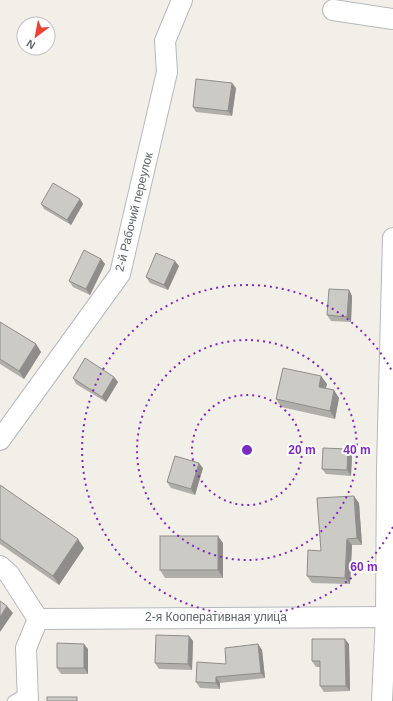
<svg xmlns="http://www.w3.org/2000/svg" width="393" height="701" viewBox="0 0 393 701" font-family="Helvetica,sans-serif">
<rect width="100%" height="100%" fill="#f1efe8"/>
<g fill="none" stroke-linecap="round" stroke-linejoin="round">
<g stroke="#b5b8bc" stroke-width="12">
<polyline id="service" points="13,701 28,692"/>
</g>
<g stroke="#b5b8bc" stroke-width="22">
<g id="minor">
<polyline points="333,10 393,19"/>
<polyline points="0,440 120,274 167,72 165,41 182,0"/>
<polyline points="0,566 9,574 38,619"/>
<polyline points="38,619 393,617"/>
<polyline points="28,701 26,648 38,619"/>
<polyline points="382,701 386,617 387,467 393,238"/>
</g>
</g>
<use href="#service" stroke="#fff" stroke-width="10"/>
<use href="#minor" stroke="#fff" stroke-width="20"/>
</g>
<g fill="#afaea9">
<polygon points="236,88 232,116 196,112 193,107"/>
<polygon points="80,199 83,204 71,225 44,209 41,204"/>
<polygon points="101,259 105,264 90,295 73,287 69,281"/>
<polygon points="179,266 168,290 150,283 146,277"/>
<polygon points="349,290 352,296 351,322 331,321 327,315"/>
<polygon points="0,322 36,344 41,352 24,379 0,364"/>
<polygon points="321,376 327,384 326,388 339,398 335,419 281,407 276,399"/>
<polygon points="114,377 118,382 106,402 76,384 73,378"/>
<polygon points="348,449 352,455 351,476 326,474 322,469"/>
<polygon points="203,468 195,495 171,488 167,482"/>
<polygon points="0,485 84,548 59,585 0,544"/>
<polygon points="359,503 362,545 352,545 350,584 312,583 307,576 321,551"/>
<polygon points="223,543 223,578 165,578 160,570"/>
<polygon points="189,636 193,641 192,670 159,669 155,663"/>
<polygon points="258,644 262,650 265,678 220,683 220,689 200,688 196,682"/>
<polygon points="349,644 350,691 324,692 320,686 320,667 316,667 312,661"/>
<polygon points="88,649 88,674 61,674 57,668"/>
</g>
<g fill="#8f8d8a">
<polygon points="232,83 236,88 232,116 228,111"/>
<polygon points="80,199 83,204 71,225 67,220"/>
<polygon points="101,259 105,264 90,295 86,289"/>
<polygon points="175,261 179,266 168,290 164,285"/>
<polygon points="349,290 352,296 351,322 347,317"/>
<polygon points="36,344 41,352 24,379 19,371"/>
<polygon points="321,376 327,384 324,394 319,387"/>
<polygon points="114,377 118,382 106,402 102,397"/>
<polygon points="334,390 339,398 335,419 330,411"/>
<polygon points="348,449 352,455 351,476 347,470"/>
<polygon points="199,463 203,468 195,495 191,489"/>
<polygon points="354,496 359,503 362,545 357,538"/>
<polygon points="218,536 223,543 223,578 218,570"/>
<polygon points="78,539 84,548 59,585 53,576"/>
<polygon points="347,539 352,545 350,584 345,578"/>
<polygon points="7,606 13,613 0,632 0,617"/>
<polygon points="189,636 193,641 192,670 188,664"/>
<polygon points="345,639 349,644 350,691 346,686"/>
<polygon points="84,644 88,649 88,674 84,668"/>
<polygon points="258,644 262,650 265,678 261,673"/>
<polygon points="216,677 220,683 220,689 216,683"/>
</g>
<g fill="#cccac5" stroke="#8f8d8a">
<polygon points="196,79 232,83 228,111 193,107"/>
<polygon points="53,183 80,199 67,220 41,204"/>
<polygon points="84,250 101,259 86,289 69,281"/>
<polygon points="156,253 175,261 164,285 146,277"/>
<polygon points="329,289 349,290 347,317 327,315"/>
<polygon points="0,322 36,344 19,371 0,359"/>
<polygon points="85,358 114,377 102,397 73,378"/>
<polygon points="283,368 321,376 319,387 334,390 330,411 276,399"/>
<polygon points="323,448 348,449 347,470 322,469"/>
<polygon points="175,456 199,463 191,489 167,482"/>
<polygon points="0,485 78,539 53,576 0,539"/>
<polygon points="354,496 357,538 347,539 345,578 307,576 308,550 321,551 317,498"/>
<rect x="160" y="536" width="58" height="34"/>
<polygon points="0,601 7,606 0,617"/>
<polygon points="156,635 189,636 188,664 155,663"/>
<polygon points="312,639 345,639 346,686 320,686 320,661 312,661"/>
<polygon points="57,643 84,644 84,668 57,668"/>
<polygon points="258,644 261,673 216,677 216,683 196,682 197,662 226,664 225,648"/>
<rect x="47" y="697" width="30" height="4"/>
</g>
<g fill="none" stroke="#7b2cbf" stroke-width="2" stroke-dasharray="2 4">
<circle cx="247" cy="450" r="55"/>
<circle cx="247" cy="450" r="110"/>
<path d="M393 527A165 165 0 1 1 393 373"/>
</g>
<g text-anchor="middle" stroke-width="4" stroke-linejoin="round" paint-order="stroke">
<g font-size="12" fill="#5f6368" stroke="#fff">
<text transform="translate(134 212) rotate(-76)" y="4">2-й Рабочий переулок</text>
<text x="216" y="621">2-я Кооперативная улица</text>
</g>
</g>
<circle cx="247" cy="450" r="6" fill="#7b2cbf" stroke="#fff" stroke-width="2"/>
<g font-size="12" text-anchor="middle" font-weight="bold" fill="#7b2cbf" stroke="#fff" stroke-width="4" stroke-linejoin="round" paint-order="stroke">
<text x="302" y="454">20 m</text>
<text x="357" y="454">40 m</text>
<text x="364" y="571">60 m</text>
</g>
<g transform="translate(36 36) rotate(212)"><circle r="19" fill="#ffffff" stroke="#bfc1c3"/>
<path d="M0-3L7 15L0 10L-7 15Z" fill="#ea4335"/>
<text y="-6" font-size="11" font-weight="bold" text-anchor="middle" fill="#5f6368">N</text>
</g>
</svg>
